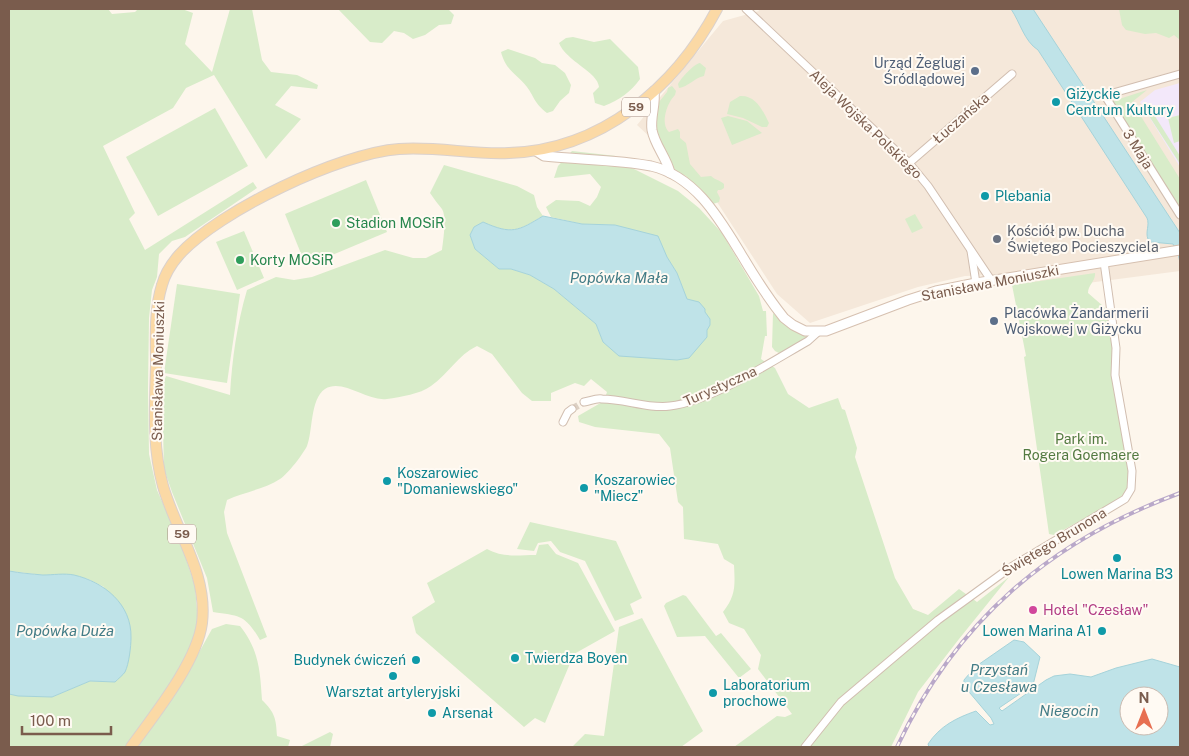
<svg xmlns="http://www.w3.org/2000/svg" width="1189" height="756" viewBox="0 0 1189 756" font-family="'Public Sans',sans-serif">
<rect width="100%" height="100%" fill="#fdf6ec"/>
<polygon fill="#f5e8da" points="758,9 1180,9 1180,271 1080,284 1012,285 1001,275 965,276 918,287 810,323 777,294 702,179 667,153 637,125 723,21 759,11"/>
<polygon fill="#f3e8fa" points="1180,83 1180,167 1140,102 1155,90"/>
<g fill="#d8ecc9">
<polygon points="9,9 108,9 112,14 135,12 138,9 182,9 193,13 185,44 212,72 230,9 252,9 262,60 271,72 297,75 318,85 317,89 291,86 275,105 301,119 266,159 214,75 186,88 173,108 103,146 135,213 129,219 145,250 253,182 257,188 185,237 172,241 159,254 157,277 152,290 149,318 148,390 149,454 157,490 183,550 195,586 198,622 195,636 180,670 128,747 9,747 9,694 52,697 90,681 115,682 104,587 88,579 72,575 43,575 9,571"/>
<polygon points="338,9 448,9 454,15 451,24 439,25 425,35 413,39 404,33 394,31 382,43 370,42"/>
<polygon points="1119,9 1180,9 1180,40 1174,35 1169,38 1156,33 1145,34 1126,30 1122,25"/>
<path d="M573,37L594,42L610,39L638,67L640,79C630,93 619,100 604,106L595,103L593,93L599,87C598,72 566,61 559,43L566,38Z"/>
<path d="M508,49L535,58L542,63L555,65L565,73L571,85L569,93L560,101L553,111L547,113C534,103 535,98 527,87C516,73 506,71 501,52Z"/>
<path d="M700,63L706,68L704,76C694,78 688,87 679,88L678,84C681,78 694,64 700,63Z"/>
<path d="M672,86L676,91L675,95C667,103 660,123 669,132L678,129L680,132V138L686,143L690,164L701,177L711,176C715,180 720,180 724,184V188L721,190H718L717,192L720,198L719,202L713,204L692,185L686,176L675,172L665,154L656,130L655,113L659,102L667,92L668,88Z"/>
<polygon points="1147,90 1132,102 1180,179 1180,210 1113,103 1113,101"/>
<path d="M740,96C756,95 763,111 769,123L767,127H762L743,118L727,114L730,102Z"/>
<polygon points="215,108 248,166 158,216 126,157"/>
<polygon points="1153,113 1180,156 1180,164 1149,116"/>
<polygon points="1180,115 1180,141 1174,143 1168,118"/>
<polygon points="728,116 747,121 762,133 732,145 721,118"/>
<path d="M572,151L616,156L628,166L678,191L699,208L722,233L759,296L763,311H766L767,336H765L761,359L775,368L788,394L809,408L838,398L842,409L845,410L857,448L855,457L895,578L913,609L928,615L959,589L977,602L1009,577L959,639L918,692L891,747H734L777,716L785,717L792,714L758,669L761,655L744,629L729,623L723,612C736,596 735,585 734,565L724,559L718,544L684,539L683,507L678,502L670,448L659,434L595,427L579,422L578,416L604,401L607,392L591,379L584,386L575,383L551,393V401H532L522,393L492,354L477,346C458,355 448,374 431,386C420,394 401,397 387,399C367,402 343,378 325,389C310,399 313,431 307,446C303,454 288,474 280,479C265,489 244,492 227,500L224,512L227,533L267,637L260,640C245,615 241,616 213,612L207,578L172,492L164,469L162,387L166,376L230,395C232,359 237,324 247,290L276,277L294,280L312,277L385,250L413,258H426L442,250C443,241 447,217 442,209C438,204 434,199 430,193L444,165L517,186L534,195L537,207L543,216C517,231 512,235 483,222L474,227L470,235L475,249L499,269H511L530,275L554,289L596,324L603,342L619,355L647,357L687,300L677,273L667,257L615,225L582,224L551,217L546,207L556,200L579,201L590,206L597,197L601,187L590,174L554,178L558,166Z"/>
<polygon points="366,180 387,232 306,266 285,214"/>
<polygon points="915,214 923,228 912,233 905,219"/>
<polygon points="244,231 264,278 237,290 216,242"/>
<path d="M1095,273C1096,281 1088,285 1088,293L1103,306L1108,312L1114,351L1112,373L1114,393L1119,411L1129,473L1127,490L1117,501L1054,535L1049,534L1024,357L1026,356L1012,285Z"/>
<polygon points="177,284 240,294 227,383 164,373"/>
<polygon points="773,313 783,323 808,336 783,352 779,353 775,351 772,347"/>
<polygon points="530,522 616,541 642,598 630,604 634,614 615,621 585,561 560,552 551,541 538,543 534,551 517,549"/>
<path d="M548,544L556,554L578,563L615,631L574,654L545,723L535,718L524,727L416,633L412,617L435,602L427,583L487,549C504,558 517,555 536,555L539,545Z"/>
<polygon points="683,595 686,596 716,636 721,633 751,669 739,678 705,636 677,637 664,606 666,603"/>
<polygon points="642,618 703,731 681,747 572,747 585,734 604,736 619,627"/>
<path d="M226,624L240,626C259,650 260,670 262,700C275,713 276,718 277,736L290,740L288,747H138L187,674L212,629Z"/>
<polygon points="330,732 333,734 330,747 300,747"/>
</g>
<g fill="#bfe3e8" stroke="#a5d3da" fill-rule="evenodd">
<path d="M1011,9H1033L1180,233V263L1178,253L1173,244L1151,242L1148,239C1145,232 1150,225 1147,218L1038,50C1024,41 1020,22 1011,9Z"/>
<path d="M543,216L582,224L615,225L658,236L667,257L677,273L687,299L699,302L705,309V312L710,319V325L707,330V337L689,358L677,360L619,356L603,342L596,324L554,289L530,275L511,269H499L475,249L470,235L474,227L483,222C512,235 518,231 543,216Z"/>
<path d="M9,571C20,573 32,574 43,575C53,575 64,573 74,575C104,582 132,604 131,638C131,646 129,664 125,672C123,675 118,679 115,682L90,681L52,697L18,696L9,694Z"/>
<path d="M1014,640L1024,642L1040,657L1033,685L999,708L1002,711L1046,680L1054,676L1070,674L1091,677L1116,668L1152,659L1180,667V747H929L928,744C940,726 956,718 976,711L990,725L994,724L991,718L964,686V680L975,667ZM1129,696H1159V726H1129Z"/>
</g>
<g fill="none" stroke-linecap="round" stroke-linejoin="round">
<polyline stroke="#dcd0c4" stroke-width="7" stroke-dasharray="7 3.5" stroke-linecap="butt" points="572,409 584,402"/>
<g stroke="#d1beb0" stroke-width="9">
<g id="street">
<polyline points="746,9 909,163 928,186 991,280"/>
<polyline points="1180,74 1113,93 1109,95 1107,99 1180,215"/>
<polyline points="909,163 1012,74"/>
<polyline points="971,251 976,283"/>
<path d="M584,402C590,401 596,398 602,399C625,399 648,409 670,406C712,401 771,362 808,341L818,332"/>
<polyline points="563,422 568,412 572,409"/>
<polyline points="805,747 841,702 938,620 1011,567 1125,499 1131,489 1132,471 1115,375 1116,348 1104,262"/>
</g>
</g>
<g stroke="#d6c0b0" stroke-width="11">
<g id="secondary">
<path d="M654,91C656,104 650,117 652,130C655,146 667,158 670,173"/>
<path d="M536,151L544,156C579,160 616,159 651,166C695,176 719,218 741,254C754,276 768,298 784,318L793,325L805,331H826L908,300L936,291L976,283L1180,250"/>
</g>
</g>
<g stroke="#dad1cd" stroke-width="12">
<path id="primary" d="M131,747C154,715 197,662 202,623C208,573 176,532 163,486C152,447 155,405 156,365C156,338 154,311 162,285C165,274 172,263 179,255C218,211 341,153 399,149C436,146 473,155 509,153C601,150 675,88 717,9"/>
</g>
<use href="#street" stroke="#fff" stroke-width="7"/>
<use href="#secondary" stroke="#fff" stroke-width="9"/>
<use href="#primary" stroke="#fbd9a5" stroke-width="10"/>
<g stroke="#b9a8c9" stroke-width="4">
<path id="rail" d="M897,747C956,621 1050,541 1180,493"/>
</g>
<use href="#rail" stroke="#fffaf3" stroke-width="2" stroke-dasharray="5.5" stroke-linecap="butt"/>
</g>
<g fill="#5c6f8a" stroke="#fffaf3" stroke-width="2">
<circle cx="975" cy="71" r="5"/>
<circle cx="994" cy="321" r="5"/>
</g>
<g fill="#0f9aa8" stroke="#fffaf3" stroke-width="2">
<circle cx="1056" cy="102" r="5"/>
<circle cx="985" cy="196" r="5"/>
<circle cx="387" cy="481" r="5"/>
<circle cx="584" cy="488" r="5"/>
<circle cx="1117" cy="558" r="5"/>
<circle cx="1102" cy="631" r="5"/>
<circle cx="515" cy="658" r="5"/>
<circle cx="416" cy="660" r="5"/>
<circle cx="393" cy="676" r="5"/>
<circle cx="713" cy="693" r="5"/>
<circle cx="432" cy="713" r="5"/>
</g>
<g fill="#2e9e5b" stroke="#fffaf3" stroke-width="2">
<circle cx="336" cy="223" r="5"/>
<circle cx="240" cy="260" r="5"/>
</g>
<circle fill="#6b7280" stroke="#fffaf3" stroke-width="2" cx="997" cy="239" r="5"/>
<circle fill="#d1479c" stroke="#fffaf3" stroke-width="2" cx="1033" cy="610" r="5"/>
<g text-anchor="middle" stroke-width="4" stroke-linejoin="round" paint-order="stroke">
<g fill="#fffaf3" stroke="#a28b7f" stroke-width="1">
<rect x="622" y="97.5" width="28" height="19" rx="4"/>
<rect x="168" y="524.5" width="28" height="19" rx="4"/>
</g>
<g font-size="12" font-weight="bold" fill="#7a5c4d">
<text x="636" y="111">59</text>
<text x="182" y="538">59</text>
</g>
<g font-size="14" fill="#4e5e75" stroke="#fffaf3" text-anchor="end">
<text x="965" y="68">Urząd Żeglugi<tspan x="965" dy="16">Śródlądowej</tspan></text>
<text x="1004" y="318" text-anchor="start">Placówka Żandarmerii<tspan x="1004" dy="16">Wojskowej w Giżycku</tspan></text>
</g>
<g font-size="14" fill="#0d838f" stroke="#fffaf3" text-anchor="start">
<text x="1066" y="99">Giżyckie<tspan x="1066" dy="16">Centrum Kultury</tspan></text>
<text x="995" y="201">Plebania</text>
<text x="397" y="478">Koszarowiec<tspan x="397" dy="16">"Domaniewskiego"</tspan></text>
<text x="594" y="485">Koszarowiec<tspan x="594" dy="16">"Miecz"</tspan></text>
<text x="1117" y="579" text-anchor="middle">Lowen Marina B3</text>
<text x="1092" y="636" text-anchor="end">Lowen Marina A1</text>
<text x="525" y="663">Twierdza Boyen</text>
<text x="406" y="665" text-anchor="end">Budynek ćwiczeń</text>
<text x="723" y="690">Laboratorium<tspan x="723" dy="16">prochowe</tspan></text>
<text x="393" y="697" text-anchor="middle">Warsztat artyleryjski</text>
<text x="442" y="718">Arsenał</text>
</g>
<g font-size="14" fill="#7a5c4d" stroke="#fffaf3">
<text transform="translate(961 118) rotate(-41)" y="5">Łuczańska</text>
<text transform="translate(866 124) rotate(44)" y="5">Aleja Wojska Polskiego</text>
<text transform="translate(1138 149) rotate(58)" y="5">3 Maja</text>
<text transform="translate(990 283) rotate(-11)" y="5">Stanisława Moniuszki</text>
<text transform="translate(158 371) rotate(-89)" y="5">Stanisława Moniuszki</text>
<text transform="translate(720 386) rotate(-24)" y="5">Turystyczna</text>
<text transform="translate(1054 542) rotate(-31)" y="5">Świętego Brunona</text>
</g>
<g font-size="14" fill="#27864d" stroke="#fffaf3" text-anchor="start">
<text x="346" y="228">Stadion MOSiR</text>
<text x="250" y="265">Korty MOSiR</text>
</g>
<g font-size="14" fill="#5b616d" stroke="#fffaf3" text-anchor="start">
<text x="1007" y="236">Kościół pw. Ducha<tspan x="1007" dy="16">Świętego Pocieszyciela</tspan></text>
</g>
<g font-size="14" fill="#537a41" stroke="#fffaf3">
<text x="1081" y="444">Park im.<tspan x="1081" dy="16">Rogera Goemaere</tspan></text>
</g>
<g font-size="14" fill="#b23c85" stroke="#fffaf3" text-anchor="start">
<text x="1043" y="615">Hotel "Czesław"</text>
</g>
<g font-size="15" font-style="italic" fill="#437c86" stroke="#fffaf3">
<text x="619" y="283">Popówka Mała</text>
<text x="65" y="636">Popówka Duża</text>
<text x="999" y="675">Przystań<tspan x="999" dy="17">u Czesława</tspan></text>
<text x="1069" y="716">Niegocin</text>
</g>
</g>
<rect width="1189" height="756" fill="none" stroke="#7a5c4d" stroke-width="20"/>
<g transform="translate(1144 711)"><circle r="24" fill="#fffaf3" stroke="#cabbb1"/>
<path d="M0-4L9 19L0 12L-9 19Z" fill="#e76f51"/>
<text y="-8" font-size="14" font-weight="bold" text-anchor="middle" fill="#7a5c4d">N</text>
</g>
<path d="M22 726v8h89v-8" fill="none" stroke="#7a5c4d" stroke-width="2.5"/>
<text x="30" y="726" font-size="15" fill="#7a5c4d" stroke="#fffaf3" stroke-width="4" paint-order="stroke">100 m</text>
</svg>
